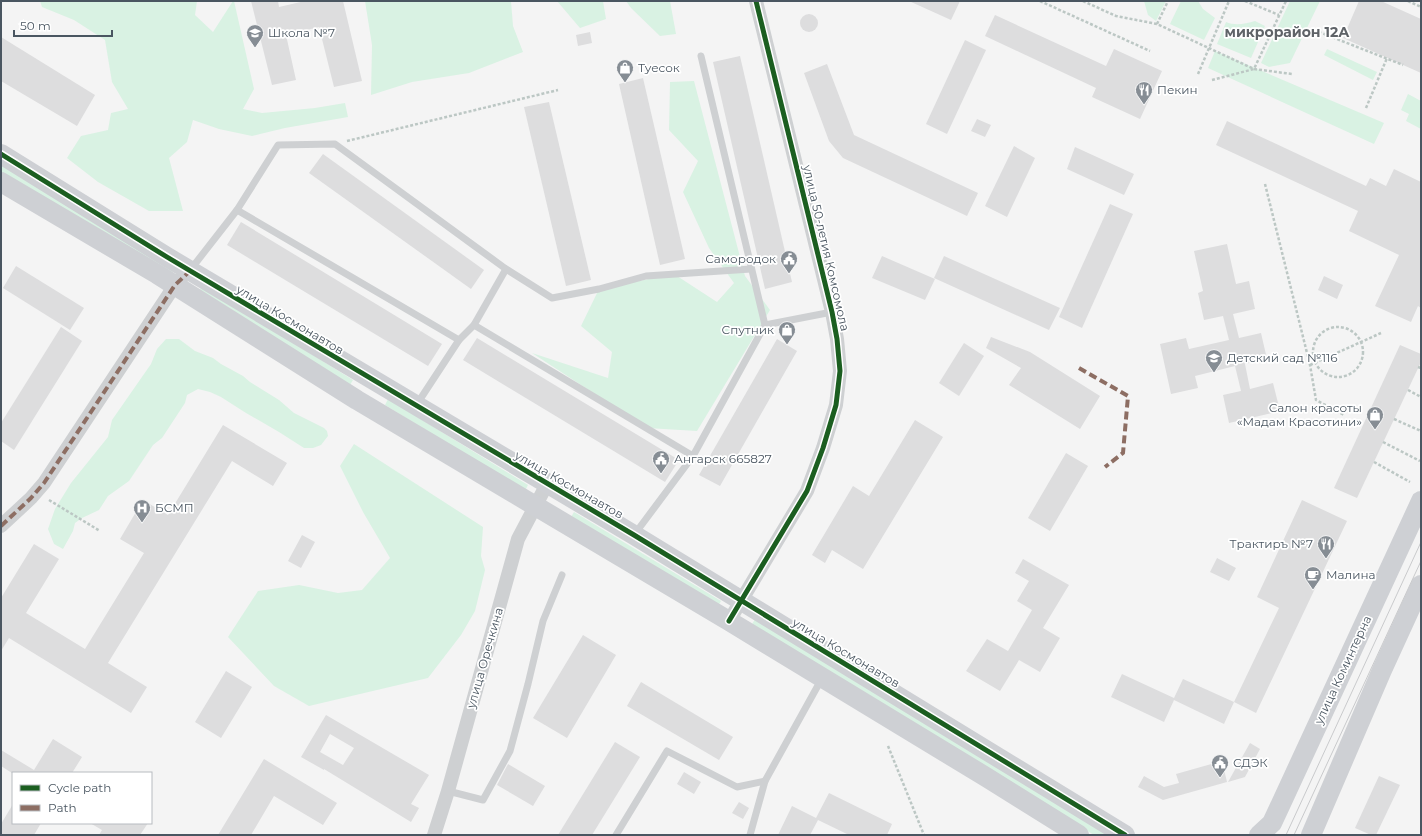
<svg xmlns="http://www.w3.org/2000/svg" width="1422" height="836" viewBox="0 0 1422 836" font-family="Montserrat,sans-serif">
<rect width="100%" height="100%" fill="#f4f4f4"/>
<g fill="#d9f2e3">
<polygon points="40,1 197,1 195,15 213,32 233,1 234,1 254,89 243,109 262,113 315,108 345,103 348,117 285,128 252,136 219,129 193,120 187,142 169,158 183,211 149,211 98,182 67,158 81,136 108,130 111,113 128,109 112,82 105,40 74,20 42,7"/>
<polygon points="365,1 511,1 513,26 523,52 469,73 412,82 371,95 372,45"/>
<polygon points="557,1 603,1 606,19 580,28"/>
<polygon points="626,1 670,1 676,34 660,36 631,8"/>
<polygon points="1144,1 1166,1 1156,21 1148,15"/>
<polygon points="1181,1 1198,1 1203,9 1215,18 1204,40 1170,24"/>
<polygon points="1290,1 1320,1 1290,63 1269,67 1261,63"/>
<path d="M1255,21L1265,26L1251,58L1217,44L1226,22C1235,26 1245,24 1255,21Z"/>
<polygon points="1327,49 1377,72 1373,80 1324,55"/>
<polygon points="1215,51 1384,123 1374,144 1208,68"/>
<polygon points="694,81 745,276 770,310 697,431 647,428 532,353 608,378 612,352 581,326 599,289 674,274 717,302 734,283 709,248 683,192 698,161 669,130 670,82"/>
<polygon points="1408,94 1421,101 1421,129 1406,121 1409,114 1401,110"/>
<polygon points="1,165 174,269 170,276 1,174"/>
<polygon points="202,286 353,380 350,385 199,291"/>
<polygon points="166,339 179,339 195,351 213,358 221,364 243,376 250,382 279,400 294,413 324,428 327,431 328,436 321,445 313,448 304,448 279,432 246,413 221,397 210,392 198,389 187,395 185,403 162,438 153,445 129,481 108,496 99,510 82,518 75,523 73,531 63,549 54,544 48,529 55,509 71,483 108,437 112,420 151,364 157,349"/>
<polygon points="388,399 528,485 525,491 385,405"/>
<polygon points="354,444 483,527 481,556 485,570 475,611 461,635 428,678 309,706 274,686 228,637 258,591 299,585 338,593 362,590 390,558 363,512 340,466"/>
<polygon points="574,512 721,601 718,606 571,517"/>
<polygon points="755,619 1108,835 1094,835 751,626"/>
</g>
<g fill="#ddddde" fill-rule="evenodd">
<polygon points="251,1 278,1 279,7 305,1 343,1 362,81 334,87 319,27 286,35 296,80 272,85"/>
<polygon points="909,1 960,1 951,20"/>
<polygon points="1359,1 1381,1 1421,19 1421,73 1343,38"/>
<circle cx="809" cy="23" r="9"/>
<polygon points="995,15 1106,66 1114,49 1162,71 1140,119 1092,97 1096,88 985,36"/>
<polygon points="590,32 592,43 578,46 576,35"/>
<polygon points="1,37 95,95 77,126 1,81"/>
<polygon points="965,40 986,50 947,134 926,124"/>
<polygon points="740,56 792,282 765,289 713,62"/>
<polygon points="827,64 854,135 978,193 967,216 843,158 829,141 804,73"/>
<polygon points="643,78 685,259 660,265 619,84"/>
<polygon points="549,102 591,280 566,286 524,107"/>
<polygon points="977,119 991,125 985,137 971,131"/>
<polygon points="1227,121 1366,186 1370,178 1386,186 1394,169 1421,182 1421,308 1418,306 1411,322 1375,306 1399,255 1349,231 1358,211 1216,145"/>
<polygon points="1014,146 1035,158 1007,217 985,206"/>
<polygon points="1075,147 1134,174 1124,195 1067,169"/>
<polygon points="323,154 484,270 471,289 309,173"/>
<polygon points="1110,204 1133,214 1082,328 1059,317"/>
<polygon points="241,222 442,344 428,366 227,245"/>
<polygon points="1227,244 1236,284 1249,281 1255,309 1233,314 1239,338 1261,333 1267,359 1245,364 1250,389 1273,383 1280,411 1229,423 1223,395 1241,391 1235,366 1195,376 1198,388 1171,394 1160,344 1186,338 1189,349 1229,340 1223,316 1204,320 1198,293 1203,291 1194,251"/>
<polygon points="882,256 935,279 925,300 872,278"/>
<polygon points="944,256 1060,308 1049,330 934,278"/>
<polygon points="16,266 84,308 70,330 3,288"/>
<polygon points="1324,276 1343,285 1337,299 1318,290"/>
<polygon points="61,327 82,341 14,450 1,441 1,423"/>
<polygon points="991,337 1030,352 1100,396 1080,429 1009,385 1021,368 986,348"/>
<polygon points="477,338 679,460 665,482 463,360"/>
<polygon points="777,339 797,351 720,486 699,475"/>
<polygon points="964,343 984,356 959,396 939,383"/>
<polygon points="1400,345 1421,354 1421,362 1357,498 1334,488"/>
<polygon points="915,420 943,437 863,569 832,550 825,563 812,555 853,486 869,496"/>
<polygon points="223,425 287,463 273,486 232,461 108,663 147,687 131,713 9,638 1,651 1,598 34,544 59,559 26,613 85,649 144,553 120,539 143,500 168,515"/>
<polygon points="1066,453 1088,466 1050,531 1028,518"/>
<polygon points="1302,500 1347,521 1256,713 1234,702 1279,608 1257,597"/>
<polygon points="302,535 315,542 301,568 288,561"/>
<polygon points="1217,558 1236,568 1229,581 1210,572"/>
<polygon points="1023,559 1069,585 1043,628 1060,638 1040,672 1019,660 1000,691 966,671 987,639 1008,651 1032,610 1017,601 1029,581 1015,573"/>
<polygon points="583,635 616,655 567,738 533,718"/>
<polygon points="226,671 252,687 221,738 195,722"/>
<polygon points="1122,674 1174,698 1183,679 1234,702 1224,724 1174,700 1164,722 1111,697"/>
<polygon points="641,682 733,737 719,760 627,706"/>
<path d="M326,715L429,775L411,804L419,808L411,822L324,769V770L301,757ZM330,734L354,748L343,765L320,752Z"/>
<polygon points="53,739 82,757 72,773 12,773 1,766 1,750 34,770"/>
<polygon points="615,742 640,757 592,835 558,835"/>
<polygon points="1250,743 1260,749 1245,777 1228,782"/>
<polygon points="264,759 337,803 323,825 274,796 251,835 218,835"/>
<polygon points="1222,761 1227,782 1163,800 1138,787 1144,776 1164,787 1179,783 1176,774"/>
<polygon points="508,764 545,786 533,806 497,785"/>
<polygon points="684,772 701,782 694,794 677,784"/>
<polygon points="1379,776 1400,785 1376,835 1371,835 1355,828"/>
<polygon points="829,793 892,824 887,835 849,835 818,820 810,835 778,835 792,806 816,818"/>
<polygon points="739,802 749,808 743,819 732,813"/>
<polygon points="13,804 13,823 41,823 34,835 1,835 1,824"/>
<polygon points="90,823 148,823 140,835 99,835 102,830"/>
</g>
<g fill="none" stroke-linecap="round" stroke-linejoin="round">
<g stroke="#bcc7c4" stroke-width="2.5" stroke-dasharray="3 2" stroke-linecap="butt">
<polyline points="1040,1 1150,51"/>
<polyline points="1083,1 1116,16 1157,24 1254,69 1292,74"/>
<polyline points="1245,1 1279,15"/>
<polyline points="1408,1 1421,7"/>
<polyline points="1157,24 1168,1"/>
<polyline points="1314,30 1403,65"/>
<polyline points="1198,74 1229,1"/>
<polyline points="1212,80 1254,69 1286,1"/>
<polyline points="1366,108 1387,58"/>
<polyline points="347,141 558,90"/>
<polyline points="1265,184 1310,365 1316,400 1344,415"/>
<circle cx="1338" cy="352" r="25"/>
<polyline points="1310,365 1381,333"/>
<polyline points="1418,367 1421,368"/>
<polyline points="1408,390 1421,397"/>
<polyline points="1394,419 1421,431"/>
<polyline points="1383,442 1420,461"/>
<polyline points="1374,462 1410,482"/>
<polyline points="49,500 100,531"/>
<polyline points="888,746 924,835"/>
</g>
<g stroke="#ced0d2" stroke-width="7">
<polyline points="237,210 459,340"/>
<polyline points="191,269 237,210 278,145 335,144 506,269 474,325 459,340 417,404"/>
<polyline points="506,269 552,298 599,289 646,276 751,269"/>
<polyline points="474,325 693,456"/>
<polyline points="765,325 832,312"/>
<polyline points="634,535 693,456 765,325 701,56"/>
<polyline points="448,791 483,800 510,751 528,684 543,621 562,575"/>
<polyline points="616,835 667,751 737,787 765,781"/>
<polyline points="750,835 765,781 821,680"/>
</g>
<g stroke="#ced0d2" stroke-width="14">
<polyline points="1,526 31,498 44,483 175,285 181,279"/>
<polyline points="729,621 807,491 823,448 836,405 840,371 837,339 832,312 756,1"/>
<polyline points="434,835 448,791 518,539 547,484"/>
</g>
<g stroke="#ced0d4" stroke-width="20">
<polyline points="1,154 167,257 634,535 1125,835"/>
<polyline points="1,182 157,274 357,400 729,621 986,777 1079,835"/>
<polyline points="1259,835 1272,823 1279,808 1421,501"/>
<polyline points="1311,835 1382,670 1421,585"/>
</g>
<g stroke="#c9cacc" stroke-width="1">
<polyline points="1286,835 1421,542"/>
<polyline points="1294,835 1421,561"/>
</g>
<g stroke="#8d6e63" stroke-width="4" stroke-dasharray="8 4" stroke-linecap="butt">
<polyline points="1079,368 1128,396 1123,453 1105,467"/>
<polyline points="1,526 31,498 44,483 175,285 190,271"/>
</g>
<g stroke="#fff" stroke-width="8">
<g id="cycleway">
<polyline points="1,154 167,257 634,535 1125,835"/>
<polyline points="729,621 807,491 823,448 836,405 840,371 837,339 832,312 756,1"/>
</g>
</g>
<use href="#cycleway" stroke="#1b5e20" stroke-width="5"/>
</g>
<defs>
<g id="school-pin" transform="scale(0.9)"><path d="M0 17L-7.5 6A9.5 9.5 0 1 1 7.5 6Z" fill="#868d94" stroke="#fff"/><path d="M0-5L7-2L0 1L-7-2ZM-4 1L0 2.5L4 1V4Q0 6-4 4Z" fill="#fff"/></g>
<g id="shop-pin" transform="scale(0.9)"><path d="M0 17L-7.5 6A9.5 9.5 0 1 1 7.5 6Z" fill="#868d94" stroke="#fff"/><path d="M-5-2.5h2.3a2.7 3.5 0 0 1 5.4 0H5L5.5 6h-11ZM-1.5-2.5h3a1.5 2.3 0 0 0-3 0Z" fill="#fff"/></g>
<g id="restaurant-pin" transform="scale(0.9)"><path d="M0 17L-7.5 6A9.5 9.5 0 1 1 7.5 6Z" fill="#868d94" stroke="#fff"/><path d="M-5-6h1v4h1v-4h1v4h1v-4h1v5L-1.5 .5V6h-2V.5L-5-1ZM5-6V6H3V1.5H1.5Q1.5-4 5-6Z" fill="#fff"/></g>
<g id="civic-pin" transform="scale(0.9)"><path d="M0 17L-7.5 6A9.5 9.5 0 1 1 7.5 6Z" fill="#868d94" stroke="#fff"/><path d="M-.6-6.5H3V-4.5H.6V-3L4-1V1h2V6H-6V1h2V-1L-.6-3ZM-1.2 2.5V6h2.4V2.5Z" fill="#fff"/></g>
<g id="hospital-pin" transform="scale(0.9)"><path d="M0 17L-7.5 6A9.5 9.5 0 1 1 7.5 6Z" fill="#868d94" stroke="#fff"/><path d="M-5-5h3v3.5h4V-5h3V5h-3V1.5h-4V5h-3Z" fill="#fff"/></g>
<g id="cafe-pin" transform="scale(0.9)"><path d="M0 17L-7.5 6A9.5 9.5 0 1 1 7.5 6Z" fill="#868d94" stroke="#fff"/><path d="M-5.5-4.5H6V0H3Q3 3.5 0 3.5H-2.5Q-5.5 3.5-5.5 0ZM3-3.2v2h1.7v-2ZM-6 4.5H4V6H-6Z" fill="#fff"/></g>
</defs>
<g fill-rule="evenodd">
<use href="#school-pin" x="255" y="33"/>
<use href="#shop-pin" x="625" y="68"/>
<use href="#restaurant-pin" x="1144" y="90"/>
<use href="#civic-pin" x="789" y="259"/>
<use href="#shop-pin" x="787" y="330"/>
<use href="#school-pin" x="1214" y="358"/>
<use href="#shop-pin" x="1375" y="415"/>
<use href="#civic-pin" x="661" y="459"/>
<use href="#hospital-pin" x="142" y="508"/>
<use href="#restaurant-pin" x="1326" y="544"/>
<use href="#cafe-pin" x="1313" y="575"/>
<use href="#civic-pin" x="1220" y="763"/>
</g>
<g text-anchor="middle" stroke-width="3.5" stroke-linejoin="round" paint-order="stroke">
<g font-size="12" fill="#4a5661" stroke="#fff" text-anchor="start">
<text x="268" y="37">Школа №7</text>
<text x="638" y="72">Туесок</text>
<text x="1157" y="94">Пекин</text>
<text x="776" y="263" text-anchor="end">Самородок</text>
<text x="774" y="334" text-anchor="end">Спутник</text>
<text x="1227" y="362">Детский сад №116</text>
<text x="1362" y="412" text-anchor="end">Салон красоты<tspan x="1362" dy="14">«Мадам Красотини»</tspan></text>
<text x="674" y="463">Ангарск 665827</text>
<text x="155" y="512">БСМП</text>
<text x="1313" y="548" text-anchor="end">Трактиръ №7</text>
<text x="1326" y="579">Малина</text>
<text x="1233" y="767">СДЭК</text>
</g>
<g font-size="12" fill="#4a5661" stroke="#fff">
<text transform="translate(826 248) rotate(77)" y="4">улица 50-летия Комсомола</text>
<text transform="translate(290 320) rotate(31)" y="4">улица Космонавтов</text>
<text transform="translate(569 485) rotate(30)" y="4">улица Космонавтов</text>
<text transform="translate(846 653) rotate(31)" y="4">улица Космонавтов</text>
<text transform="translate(485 658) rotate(-74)" y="4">улица Оречкина</text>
<text transform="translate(1343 670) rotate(-65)" y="4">улица Коминтерна</text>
</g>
<g font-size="14" font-weight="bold" fill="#5f6368" stroke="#fff">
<text x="1287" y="37">микрорайон 12А</text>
</g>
</g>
<rect width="1422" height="836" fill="none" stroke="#4a5661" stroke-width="4"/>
<rect x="12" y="772" width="140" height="52" fill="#ffffff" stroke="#b7bbc0"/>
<rect x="20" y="785" width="20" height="6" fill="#1b5e20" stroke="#b7bbc0"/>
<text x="48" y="792" font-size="12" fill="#4a5661">Cycle path</text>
<rect x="20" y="805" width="20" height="6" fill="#8d6e63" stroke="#b7bbc0"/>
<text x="48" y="812" font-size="12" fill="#4a5661">Path</text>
<path d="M14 30v6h98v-6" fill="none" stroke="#4a5661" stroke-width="2"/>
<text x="20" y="30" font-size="12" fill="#4a5661" stroke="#ffffff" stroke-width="3" paint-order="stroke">50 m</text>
</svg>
